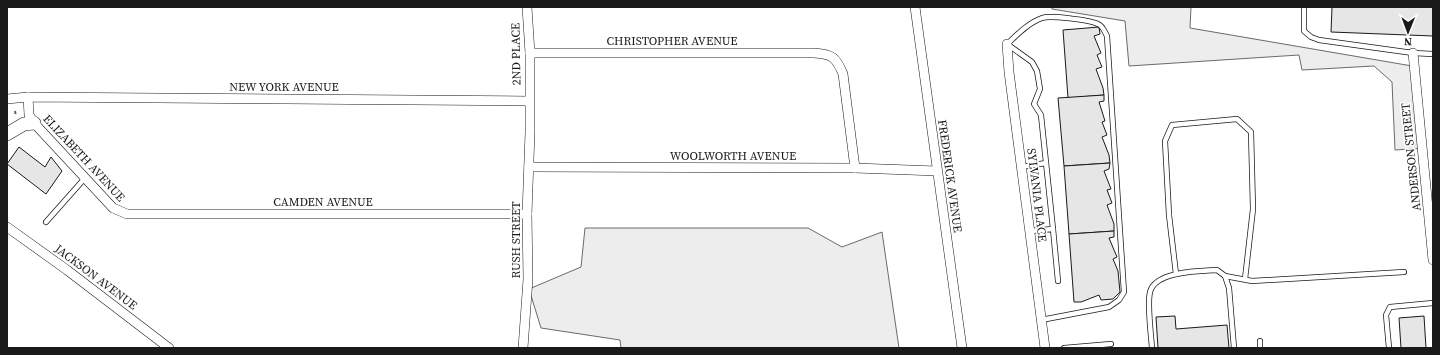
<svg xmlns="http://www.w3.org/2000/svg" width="1440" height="355" viewBox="0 0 1440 355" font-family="'Source Serif 4',serif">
<rect width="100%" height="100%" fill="#fff"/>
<g fill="#ededed" stroke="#6a6a6a">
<polygon points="1052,7 1191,7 1190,28 1418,67 1425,148 1395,150 1392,82 1374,66 1302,70 1299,55 1129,66 1125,21 1052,9"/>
<polygon points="585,228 808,228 842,247 882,232 899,348 621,348 620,340 541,328 529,289 581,267"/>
</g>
<g fill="#e6e6e6" stroke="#1a1a1a">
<polygon points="1332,7 1433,7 1433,36 1331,32"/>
<polygon points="1099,27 1100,34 1094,36 1101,53 1097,55 1102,67 1096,69 1103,88 1104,95 1068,98 1063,30"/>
<polygon points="1104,95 1104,101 1099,102 1105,121 1102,122 1107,135 1102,137 1109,155 1110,163 1064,166 1058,98"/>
<polygon points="19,147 45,167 51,157 62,171 46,194 7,164"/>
<polygon points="1110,163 1109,169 1104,171 1111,189 1107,190 1112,203 1107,205 1114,224 1114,231 1069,234 1064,166"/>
<polygon points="1114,231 1114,237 1109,238 1117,257 1113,259 1118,271 1120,292 1113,299 1101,300 1099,295 1081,302 1074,302 1069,234"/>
<polygon points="1175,316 1176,329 1227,325 1229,348 1158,348 1156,317"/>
<polygon points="1424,316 1426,348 1401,348 1399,318"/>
</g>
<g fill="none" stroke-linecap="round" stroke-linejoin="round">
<g stroke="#1a1a1a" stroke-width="6">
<g id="service">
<polyline points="1304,7 1304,31 1311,37 1319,40 1413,53 1433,54"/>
<polyline points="1021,167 1046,163"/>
<polyline points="46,222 85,178"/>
<polyline points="1030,231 1053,229 1058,281"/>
<polyline points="1176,274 1169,215 1165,141 1172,125 1237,119 1251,132 1253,209 1245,279"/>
<polyline points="1225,276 1252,281 1404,272"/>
<path d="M1041,320L1109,307L1119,300L1124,292L1107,36C1104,31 1103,26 1098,24C1090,20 1050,15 1042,18C1028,23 1017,35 1007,44L1032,62L1037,71L1040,89L1034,104L1041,115L1053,229"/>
<polyline points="1064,348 1111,344"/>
<path d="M1152,348C1151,334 1147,304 1150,292C1155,271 1200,271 1217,270L1225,276L1229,288L1234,348"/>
<polyline points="1260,348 1260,341"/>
<polyline points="1389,348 1386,315 1390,307 1433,303"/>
</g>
</g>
<g stroke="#1a1a1a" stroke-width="10">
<g id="minor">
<polyline points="915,7 962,348"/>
<polyline points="1007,44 1009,72 1045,348"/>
<path d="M530,53H814C832,54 836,57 843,74L855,168"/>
<polyline points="1413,53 1433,260"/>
<polyline points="28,97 29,115 34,123 113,208 127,214 527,214"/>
<polyline points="7,99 28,97 529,101"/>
<polyline points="529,167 855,168 937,171"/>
<polyline points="7,227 67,270 169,348"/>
<polyline points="523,348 528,279 527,214 530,132 530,53 527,7"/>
</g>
</g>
<g stroke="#1a1a1a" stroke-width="14">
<polyline id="secondary" points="7,134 24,124 34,123"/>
</g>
<polyline stroke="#5f5f5f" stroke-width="2" stroke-dasharray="3 2" stroke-linecap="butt" points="15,111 16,116"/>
<use href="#service" stroke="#fff" stroke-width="4.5"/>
<use href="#minor" stroke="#fff" stroke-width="9"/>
<use href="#secondary" stroke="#fff" stroke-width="13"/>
</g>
<g text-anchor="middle" stroke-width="3" stroke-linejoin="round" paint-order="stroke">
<g font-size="12" fill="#1a1a1a" stroke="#fff">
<text x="672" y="45">CHRISTOPHER AVENUE</text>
<text transform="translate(516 54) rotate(-91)" y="4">2ND PLACE</text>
<text x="284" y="91">NEW YORK AVENUE</text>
<text x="733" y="160">WOOLWORTH AVENUE</text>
<text transform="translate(1411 157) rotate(-96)" y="4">ANDERSON STREET</text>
<text transform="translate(84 158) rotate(47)" y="4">ELIZABETH AVENUE</text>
<text transform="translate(950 176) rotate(82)" y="4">FREDERICK AVENUE</text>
<text transform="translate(1037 195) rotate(83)" y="4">SYLVANIA PLACE</text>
<text x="323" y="206">CAMDEN AVENUE</text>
<text transform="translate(516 240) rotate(-90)" y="4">RUSH STREET</text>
<text transform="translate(96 277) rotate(37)" y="4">JACKSON AVENUE</text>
</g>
</g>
<rect width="1440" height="355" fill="none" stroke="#1a1a1a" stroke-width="16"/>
<g transform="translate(1408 32) rotate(181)" stroke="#ffffff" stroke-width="3" paint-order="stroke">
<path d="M0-3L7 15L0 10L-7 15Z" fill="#1a1a1a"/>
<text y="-6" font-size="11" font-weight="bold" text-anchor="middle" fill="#1a1a1a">N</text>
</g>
</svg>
